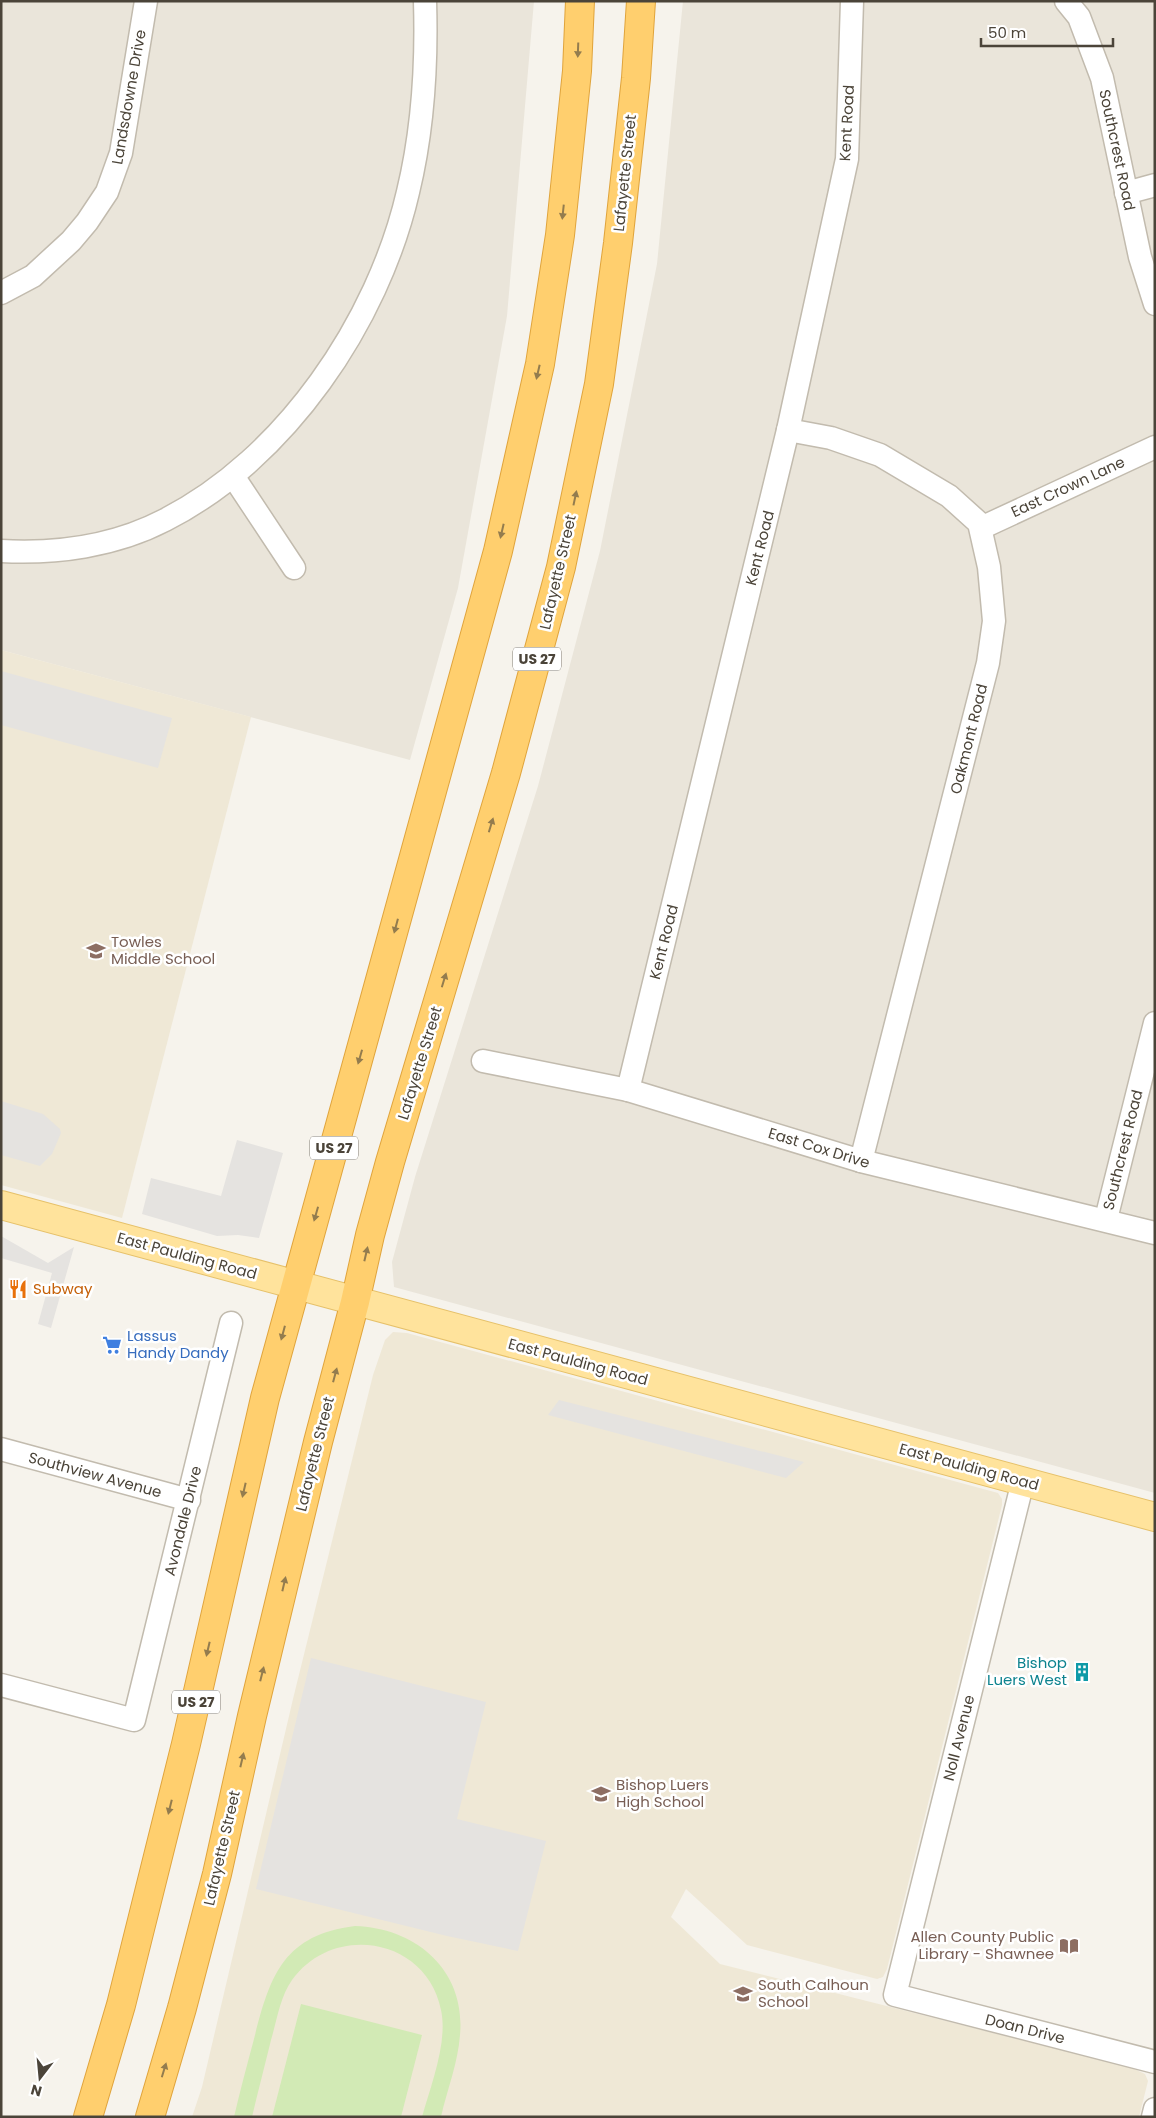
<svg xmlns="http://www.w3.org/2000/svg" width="1156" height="2118" viewBox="0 0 1156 2118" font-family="Poppins,sans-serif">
<rect width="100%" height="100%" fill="#f6f3ec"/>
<g fill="#eae5da">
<polygon points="1,1 534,1 507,316 458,588 410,760 1,650"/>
<polygon points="683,1 1155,1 1155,1493 394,1287 392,1262 415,1177 538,786 600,551 657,264"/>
</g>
<g fill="#efe8d6">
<polygon points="1,650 251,717 122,1218 1,1185"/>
<polygon points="393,1332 407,1333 998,1493 1002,1499 1002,1505 887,1969 883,1977 877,1979 747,1945 686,1889 671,1917 720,1964 1132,2068 1145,2074 1148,2081 1139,2117 192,2117 202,2087 293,1699 373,1375 385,1340"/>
</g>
<g fill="#d2eab5">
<path d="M355,1926C417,1928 466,1971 460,2035C458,2063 447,2090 441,2117H422C431,2085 448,2042 441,2010C427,1938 334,1922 292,1980C280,1997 277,2020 271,2040C265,2065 258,2091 252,2117H234C240,2091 247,2065 254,2039C270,1976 283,1935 355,1926Z"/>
<polygon points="301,2004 422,2035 401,2117 272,2117"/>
</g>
<g fill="#e5e3e0">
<polygon points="1,671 172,718 158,768 1,725"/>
<polygon points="1,1101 43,1114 60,1129 61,1133 52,1154 40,1166 1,1155"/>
<polygon points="237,1140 283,1153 259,1238 238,1235 217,1236 142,1214 151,1178 221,1196"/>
<polygon points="1,1236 48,1263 74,1247 51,1328 38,1324 52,1273 1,1258"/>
<polygon points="559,1400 804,1462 786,1478 548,1415"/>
<polygon points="311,1658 486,1702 457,1819 546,1841 518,1951 447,1936 256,1889"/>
</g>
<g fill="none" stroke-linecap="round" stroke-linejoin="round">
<g stroke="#c2bbae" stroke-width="25">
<g id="minor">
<polyline points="1066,1 1079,17 1102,78 1140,257 1155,304"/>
<polyline points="1126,193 1155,185"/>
<polyline points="1,293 33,276 71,241 87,222 107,192 121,153 146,1"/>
<polyline points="788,430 831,438 880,455 949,496 979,523 989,567 994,621 988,663 861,1161"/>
<polyline points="233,476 294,568"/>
<polyline points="981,528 1155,447"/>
<path d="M1,551C56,554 115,546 165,520C285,459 378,322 408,192C423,130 427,65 425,1"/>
<polyline points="483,1061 628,1090 861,1161 1155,1233"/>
<polyline points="628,1090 788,430 847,159 852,1"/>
<polyline points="1106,1219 1155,1023"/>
<polyline points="1,1449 189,1500"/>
<polyline points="1023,1481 895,1995 1155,2062"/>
<polyline points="1,1685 134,1720 231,1323"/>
<polyline points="1153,2117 1155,2109"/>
</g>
</g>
<g stroke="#e6c16a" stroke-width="30">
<polyline id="major" points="1,1205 1155,1517"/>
</g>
<g stroke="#e0a43c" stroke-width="30">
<g id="highway">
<polyline points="88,2117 121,2005 186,1744 265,1398 498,551 540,364 560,235 577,71 580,1"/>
<polyline points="150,2117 182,2008 217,1874 252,1716 318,1442 355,1302 370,1235 390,1162 506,773 561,567 599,384 618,243 636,78 641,1"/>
</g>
</g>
<use href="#minor" stroke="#fff" stroke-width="22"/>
<use href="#major" stroke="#ffe39c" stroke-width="28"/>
<use href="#highway" stroke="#ffcf6e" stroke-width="28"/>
</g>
<defs><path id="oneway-solid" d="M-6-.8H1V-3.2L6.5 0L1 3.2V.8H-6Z" transform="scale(1.25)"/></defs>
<g fill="#937c4e">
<use href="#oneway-solid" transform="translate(578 50) rotate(92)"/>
<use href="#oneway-solid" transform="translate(563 212) rotate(96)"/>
<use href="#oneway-solid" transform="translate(538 372) rotate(103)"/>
<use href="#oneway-solid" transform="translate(575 498) rotate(-78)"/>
<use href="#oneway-solid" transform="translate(502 531) rotate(103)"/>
<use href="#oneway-solid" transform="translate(491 825) rotate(-73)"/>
<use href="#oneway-solid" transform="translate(396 926) rotate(105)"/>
<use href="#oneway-solid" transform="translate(444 980) rotate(-73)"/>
<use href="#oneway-solid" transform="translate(360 1057) rotate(106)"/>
<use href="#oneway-solid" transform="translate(316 1214) rotate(106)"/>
<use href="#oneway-solid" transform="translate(366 1254) rotate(-77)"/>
<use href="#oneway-solid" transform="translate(283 1333) rotate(105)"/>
<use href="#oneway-solid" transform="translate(335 1375) rotate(-75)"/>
<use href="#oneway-solid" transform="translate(244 1490) rotate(103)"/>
<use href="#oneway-solid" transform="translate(284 1584) rotate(-77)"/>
<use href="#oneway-solid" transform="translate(208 1649) rotate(103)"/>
<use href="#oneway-solid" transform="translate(262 1674) rotate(-76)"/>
<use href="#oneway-solid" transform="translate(242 1760) rotate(-77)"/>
<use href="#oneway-solid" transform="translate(170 1807) rotate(104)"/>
<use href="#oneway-solid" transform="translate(164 2070) rotate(-73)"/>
</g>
<defs>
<g id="school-bare" transform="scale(1.5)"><path d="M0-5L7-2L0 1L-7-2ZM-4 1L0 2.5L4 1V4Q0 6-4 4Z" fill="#8d6e63" stroke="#fff" stroke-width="2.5" paint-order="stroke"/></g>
<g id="restaurant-bare" transform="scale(1.5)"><path d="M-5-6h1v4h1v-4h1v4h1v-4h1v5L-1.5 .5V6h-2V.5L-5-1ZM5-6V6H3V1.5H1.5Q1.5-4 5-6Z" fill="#e8710a" stroke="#fff" stroke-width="2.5" paint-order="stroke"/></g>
<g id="supermarket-bare" transform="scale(1.5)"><path d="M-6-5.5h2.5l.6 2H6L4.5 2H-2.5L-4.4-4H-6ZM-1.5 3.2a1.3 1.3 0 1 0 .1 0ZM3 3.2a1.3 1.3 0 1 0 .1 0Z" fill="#3f7fe0" stroke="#fff" stroke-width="2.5" paint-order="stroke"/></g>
<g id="building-bare" transform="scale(1.5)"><path d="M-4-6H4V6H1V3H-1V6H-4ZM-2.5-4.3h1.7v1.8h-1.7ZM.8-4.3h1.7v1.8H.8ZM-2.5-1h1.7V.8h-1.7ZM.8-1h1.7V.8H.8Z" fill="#0f9aa8" stroke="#fff" stroke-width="2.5" paint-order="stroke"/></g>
<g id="library-bare" transform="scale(1.5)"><path d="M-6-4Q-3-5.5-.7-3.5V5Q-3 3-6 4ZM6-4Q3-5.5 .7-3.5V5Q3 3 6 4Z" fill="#8d6e63" stroke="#fff" stroke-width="2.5" paint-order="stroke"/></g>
</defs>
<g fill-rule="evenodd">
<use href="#school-bare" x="96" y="951"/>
<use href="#restaurant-bare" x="18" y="1289"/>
<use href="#supermarket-bare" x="112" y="1345"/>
<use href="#building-bare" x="1082" y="1672"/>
<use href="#school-bare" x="601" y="1794"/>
<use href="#library-bare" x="1069" y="1946"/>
<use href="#school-bare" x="743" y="1994"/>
</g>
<g text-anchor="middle" stroke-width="5" stroke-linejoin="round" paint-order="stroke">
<g fill="#fff" stroke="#817c74" stroke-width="1">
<rect x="513" y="647.5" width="48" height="23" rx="4"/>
<rect x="310" y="1136.5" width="48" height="23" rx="4"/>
<rect x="172" y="1690.5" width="48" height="23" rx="4"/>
</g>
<g font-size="14" font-weight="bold" fill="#4b4439">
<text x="537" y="664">US 27</text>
<text x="334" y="1153">US 27</text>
<text x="196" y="1707">US 27</text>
</g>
<g font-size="15" fill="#4b4439" stroke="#fff">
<text transform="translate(129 97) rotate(-80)" y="5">Landsdowne Drive</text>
<text transform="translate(847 123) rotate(-87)" y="5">Kent Road</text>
<text transform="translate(1117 150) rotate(78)" y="5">Southcrest Road</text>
<text transform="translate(625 173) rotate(-84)" y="5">Lafayette Street</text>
<text transform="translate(1068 487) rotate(-25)" y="5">East Crown Lane</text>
<text transform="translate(760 548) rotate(-76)" y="5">Kent Road</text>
<text transform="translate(558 572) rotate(-77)" y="5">Lafayette Street</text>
<text transform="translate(969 739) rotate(-76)" y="5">Oakmont Road</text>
<text transform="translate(664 942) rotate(-76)" y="5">Kent Road</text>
<text transform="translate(420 1063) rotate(-73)" y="5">Lafayette Street</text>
<text transform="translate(819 1148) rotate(17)" y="5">East Cox Drive</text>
<text transform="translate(1123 1150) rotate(-76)" y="5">Southcrest Road</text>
<text transform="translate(187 1256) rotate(15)" y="5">East Paulding Road</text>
<text transform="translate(578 1362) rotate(15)" y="5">East Paulding Road</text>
<text transform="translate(315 1454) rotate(-76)" y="5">Lafayette Street</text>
<text transform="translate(969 1467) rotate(15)" y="5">East Paulding Road</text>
<text transform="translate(95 1475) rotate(15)" y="5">Southview Avenue</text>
<text transform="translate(183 1521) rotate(-76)" y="5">Avondale Drive</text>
<text transform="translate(959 1738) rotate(-76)" y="5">Noll Avenue</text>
<text transform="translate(222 1848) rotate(-77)" y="5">Lafayette Street</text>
<text transform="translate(1025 2029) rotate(14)" y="5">Doan Drive</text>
</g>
<g font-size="15" fill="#785e54" stroke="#fff" text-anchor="start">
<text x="111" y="947">Towles<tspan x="111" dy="17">Middle School</tspan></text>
<text x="616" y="1790">Bishop Luers<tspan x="616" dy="17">High School</tspan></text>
<text x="1054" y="1942" text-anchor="end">Allen County Public<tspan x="1054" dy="17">Library - Shawnee</tspan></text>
<text x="758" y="1990">South Calhoun<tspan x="758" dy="17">School</tspan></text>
</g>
<g font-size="15" fill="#c56008" stroke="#fff" text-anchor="start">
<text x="33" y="1294">Subway</text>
</g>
<g font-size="15" fill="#366cbe" stroke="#fff" text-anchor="start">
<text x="127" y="1341">Lassus<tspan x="127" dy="17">Handy Dandy</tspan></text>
</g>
<g font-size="15" fill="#0d838f" stroke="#fff" text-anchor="end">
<text x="1067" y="1668">Bishop<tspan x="1067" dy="17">Luers West</tspan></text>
</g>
</g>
<rect width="1156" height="2118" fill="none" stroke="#4b4439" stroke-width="5"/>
<g transform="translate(40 2078) rotate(196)" stroke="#ffffff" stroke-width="4" paint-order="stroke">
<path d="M0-4L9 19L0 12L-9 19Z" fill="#4b4439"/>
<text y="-8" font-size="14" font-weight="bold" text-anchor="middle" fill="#4b4439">N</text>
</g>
<path d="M981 38v8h132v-8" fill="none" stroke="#4b4439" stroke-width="2.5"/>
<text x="988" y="38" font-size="15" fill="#4b4439" stroke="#ffffff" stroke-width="4" paint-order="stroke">50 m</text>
</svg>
